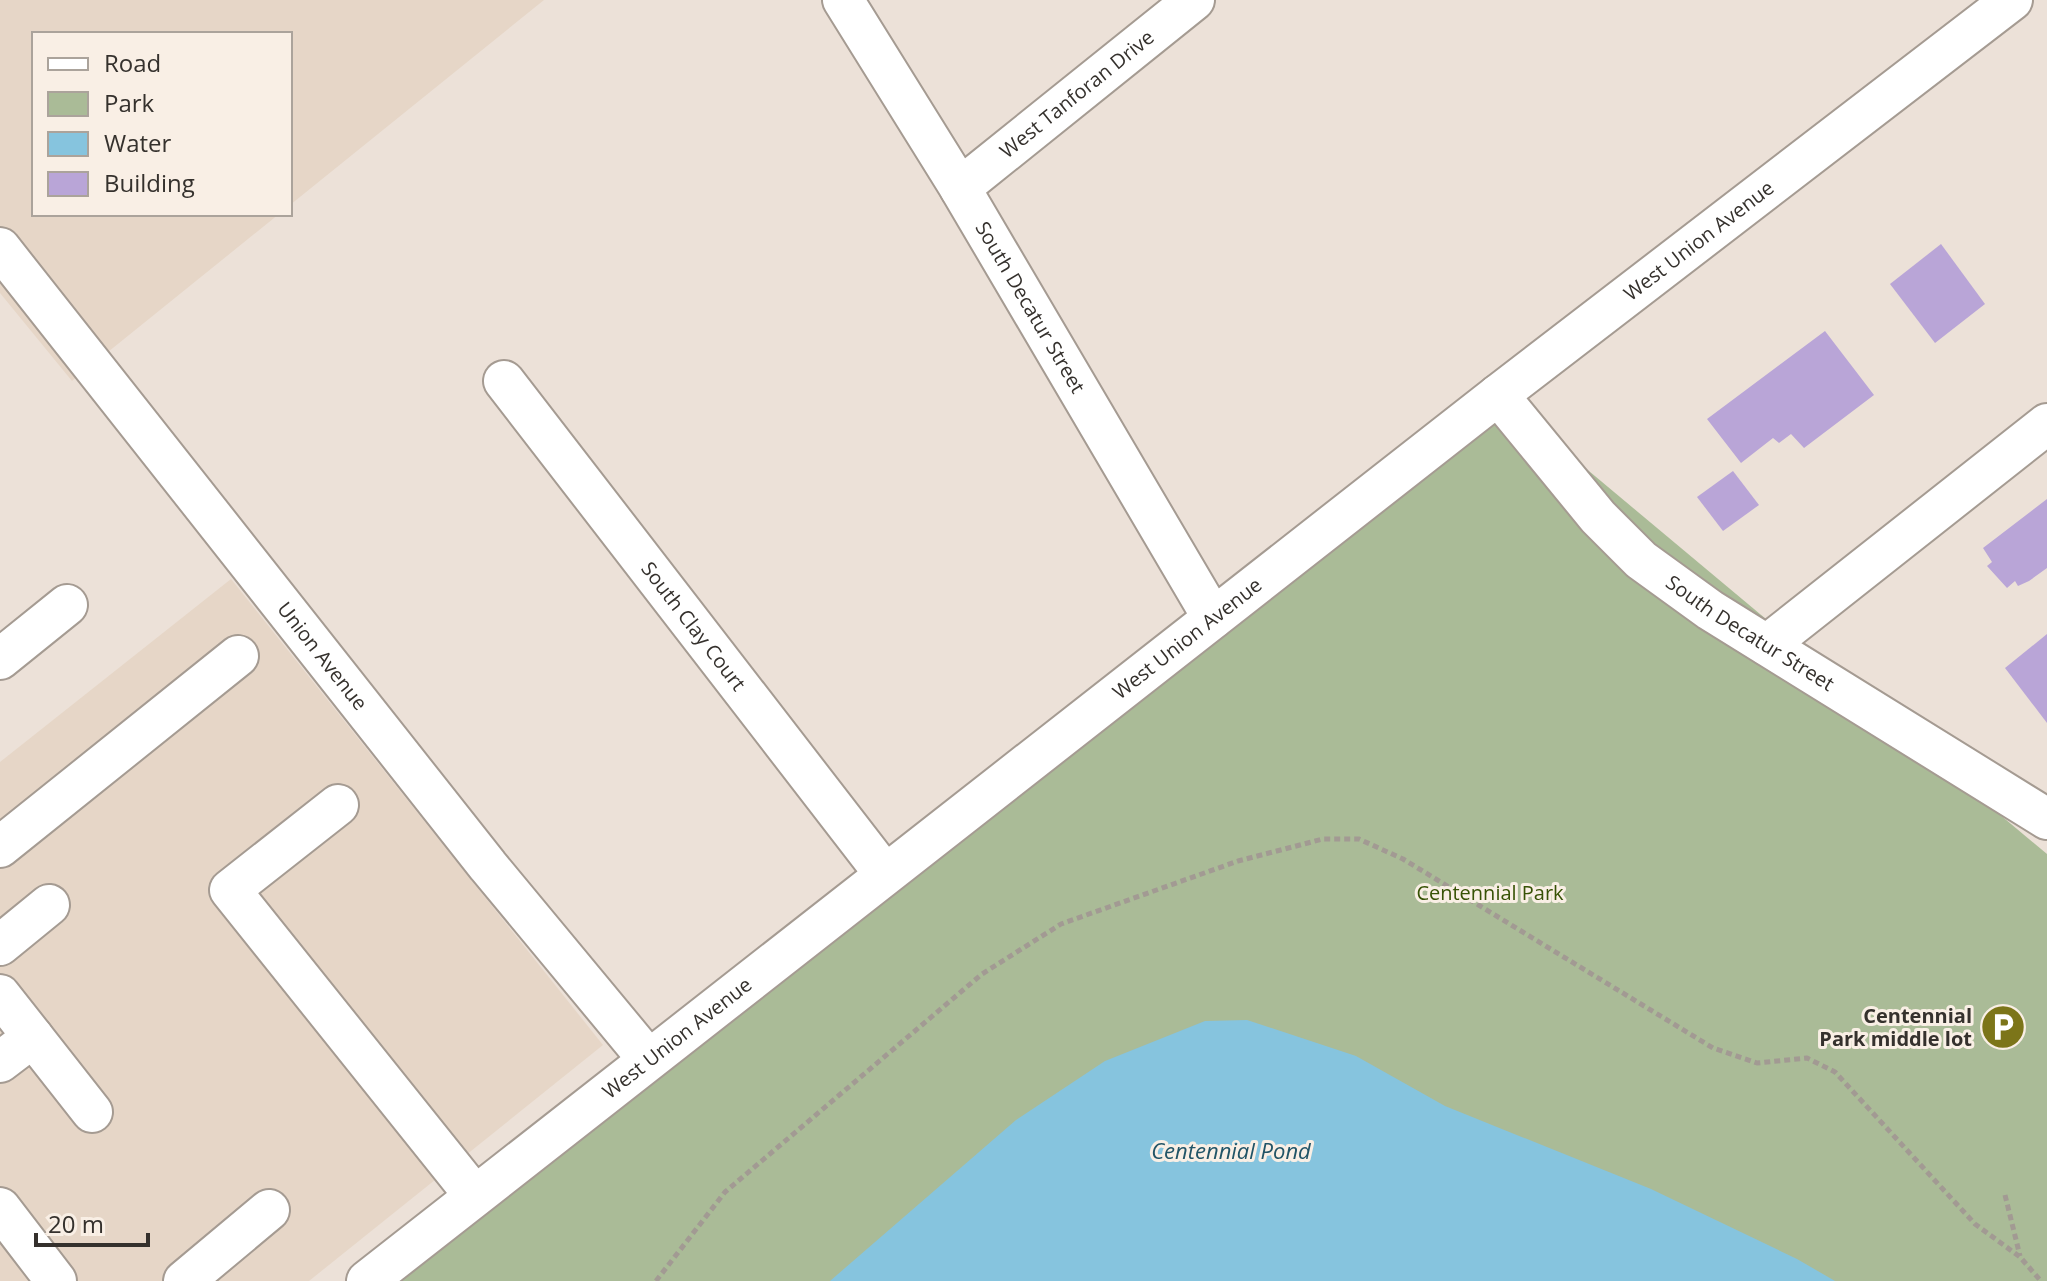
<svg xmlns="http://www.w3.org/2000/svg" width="2047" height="1281" viewBox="0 0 2047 1281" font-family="'Open Sans',sans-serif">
<rect width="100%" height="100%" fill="#ece1d8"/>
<g fill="#e6d6c7">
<polygon points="0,0 544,0 290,205 290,34 34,34 34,214 279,214 72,381 0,293"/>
<polygon points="231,579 603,1045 309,1281 0,1281 0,762"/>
</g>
<polygon fill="#aabb97" points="1498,395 2047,854 2047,1281 367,1281"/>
<polygon fill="#86c4de" points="1247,1020 1356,1056 1445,1106 1651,1189 1797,1259 1835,1281 830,1281 1016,1120 1105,1061 1205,1021"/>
<g fill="#b9a5d7">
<polygon points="1941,244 1985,304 1935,343 1890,284"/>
<polygon points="1825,331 1874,395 1804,448 1791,434 1779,443 1773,438 1741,463 1707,419"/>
<polygon points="1733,471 1759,505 1723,531 1697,497"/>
<polygon points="2047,499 2047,568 2029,581 2018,586 2015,581 2007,588 1987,566 1992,562 1983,548"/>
<polygon points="2047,634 2047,723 2005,668"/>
</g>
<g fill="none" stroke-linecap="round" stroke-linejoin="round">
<g stroke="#a59b92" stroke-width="44">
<g id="minor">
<path id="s1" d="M843,0L960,188L1213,618"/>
<path id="s2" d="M960,188L1194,0"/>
<path id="s3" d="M0,248L488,866L648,1059"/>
<path id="s4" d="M504,381L884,873"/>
<path id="s5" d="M1498,395L1598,517L1641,560L1710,610L2047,819"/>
<polyline points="1767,645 2047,424"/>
<polyline points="0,659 67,605"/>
<polyline points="338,805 230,890 475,1196"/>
<polyline points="0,847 238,656"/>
<polyline points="0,945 49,905"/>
<polyline points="0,995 92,1112"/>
<polyline points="0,1062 33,1037"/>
<polyline points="0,1208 56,1281"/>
<polyline points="184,1281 269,1210"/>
<path id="s6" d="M367,1281L1498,395L2012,0"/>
</g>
</g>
<g stroke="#a29a93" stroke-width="5" stroke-dasharray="6 4" stroke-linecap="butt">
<polyline points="2005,1195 2020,1256"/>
<polyline points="656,1281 725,1192 982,974 1061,924 1238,861 1323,839 1359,839 1403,859 1713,1048 1757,1063 1807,1058 1835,1072 1975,1224 2020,1257 2041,1281"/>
</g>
<use href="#minor" stroke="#fff" stroke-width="40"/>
</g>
<defs>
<g id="parking-disc" transform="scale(2.3)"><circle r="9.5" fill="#7c7519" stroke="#f9efe5"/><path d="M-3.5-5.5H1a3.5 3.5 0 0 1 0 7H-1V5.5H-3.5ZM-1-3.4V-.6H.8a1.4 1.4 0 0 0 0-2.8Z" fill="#fff"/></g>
</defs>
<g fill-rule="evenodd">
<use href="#parking-disc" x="2003" y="1027"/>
</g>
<g text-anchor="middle" stroke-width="6" stroke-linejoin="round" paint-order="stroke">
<g font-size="20" fill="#35312d" stroke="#f9efe5">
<text dy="7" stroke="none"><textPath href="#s2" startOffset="150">West Tanforan Drive</textPath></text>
<text dy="7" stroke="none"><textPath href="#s6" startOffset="1690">West Union Avenue</textPath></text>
<text dy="7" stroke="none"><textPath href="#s1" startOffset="360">South Decatur Street</textPath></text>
<text dy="7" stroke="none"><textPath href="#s4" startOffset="310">South Clay Court</textPath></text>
<text dy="7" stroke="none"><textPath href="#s5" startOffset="350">South Decatur Street</textPath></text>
<text dy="7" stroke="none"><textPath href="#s6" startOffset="1042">West Union Avenue</textPath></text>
<text dy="7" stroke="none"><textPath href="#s3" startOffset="520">Union Avenue</textPath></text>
<text dy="7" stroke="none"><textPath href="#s6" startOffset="394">West Union Avenue</textPath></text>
</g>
<g font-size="20" fill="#375205" stroke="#f9efe5">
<text x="1490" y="900">Centennial Park</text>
</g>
<g font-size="20" font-weight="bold" fill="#35312d" stroke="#f9efe5" text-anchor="end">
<text x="1972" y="1023">Centennial<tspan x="1972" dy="23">Park middle lot</tspan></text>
</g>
<g font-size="22" font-style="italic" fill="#215467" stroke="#f9efe5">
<text x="1231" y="1159">Centennial Pond</text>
</g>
</g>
<rect x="32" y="32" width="260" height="184" fill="#f9efe5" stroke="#aba39b" stroke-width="2"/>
<rect x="48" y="58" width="40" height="12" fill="#ffffff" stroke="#aba39b" stroke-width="2"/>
<text x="104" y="72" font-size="24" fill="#35312d">Road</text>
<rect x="48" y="92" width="40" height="24" fill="#aabb97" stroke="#aba39b" stroke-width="2"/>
<text x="104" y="112" font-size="24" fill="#35312d">Park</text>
<rect x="48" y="132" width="40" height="24" fill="#86c4de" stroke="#aba39b" stroke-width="2"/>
<text x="104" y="152" font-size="24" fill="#35312d">Water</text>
<rect x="48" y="172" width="40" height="24" fill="#b9a5d7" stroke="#aba39b" stroke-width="2"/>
<text x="104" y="192" font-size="24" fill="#35312d">Building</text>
<path d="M36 1233v12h112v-12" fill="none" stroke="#35312d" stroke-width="4"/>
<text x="48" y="1233" font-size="24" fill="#35312d" stroke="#f9efe5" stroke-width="6" paint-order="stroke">20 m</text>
</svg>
